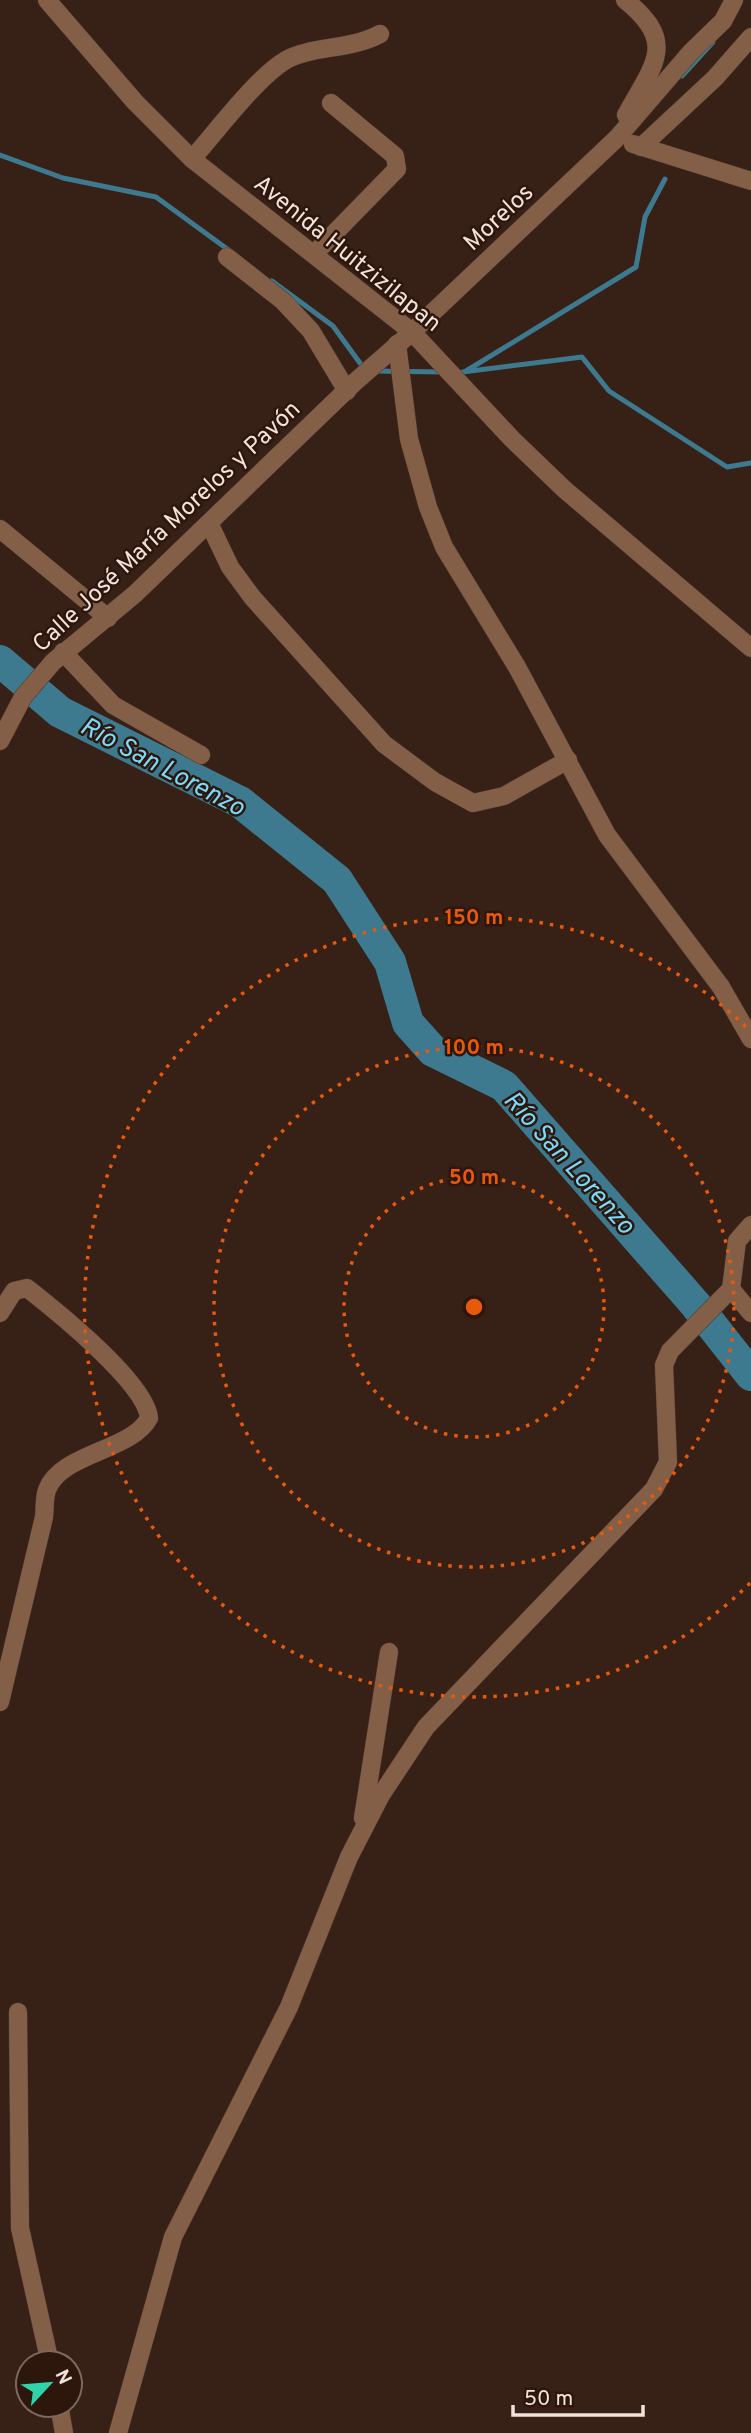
<svg xmlns="http://www.w3.org/2000/svg" width="751" height="2433" viewBox="0 0 751 2433" font-family="Overpass,sans-serif">
<rect width="100%" height="100%" fill="#372015"/>
<g fill="none" stroke-linecap="round" stroke-linejoin="round">
<g stroke="#3d7a8f" stroke-width="5">
<polyline points="682,76 713,42"/>
<polyline points="0,155 63,178 156,197 230,251"/>
<polyline points="272,281 333,326 365,370"/>
<polyline points="374,371 442,372"/>
<polyline points="466,371 636,267 645,217 665,179"/>
<polyline points="455,373 582,357 609,391 727,467 751,463"/>
</g>
<polyline stroke="#3d7a8f" stroke-width="32" points="0,661 60,712 240,802 337,880 390,962 408,1023 433,1051 504,1086 695,1304 751,1375"/>
<g stroke="#513b31" stroke-width="19">
<g id="minor">
<polyline points="47,0 135,102 192,159 412,332 512,439 564,489 751,648"/>
<path d="M625,0C679,43 653,65 626,115"/>
<polyline points="633,144 751,181"/>
<polyline points="641,147 715,78 751,37"/>
<path d="M192,159C217,131 256,78 286,60C310,46 351,50 380,34"/>
<polyline points="314,254 397,169 395,156 331,103"/>
<polyline points="227,257 283,301 311,331 347,391"/>
<polyline points="397,344 409,439 428,507 444,547 517,667 607,835 721,987 751,1039"/>
<polyline points="209,523 230,567 252,597 384,744 435,782 473,803 504,796 568,760"/>
<polyline points="0,529 108,618"/>
<polyline points="63,652 113,705 201,755"/>
<polyline points="0,741 23,697 53,662 135,594 356,381 412,332 617,138 691,52 723,21 734,0"/>
<polyline points="731,1289 737,1241 751,1225"/>
<path d="M0,1313L14,1291L27,1288C55,1310 146,1383 149,1418C132,1451 60,1453 47,1490C44,1498 45,1509 44,1517L0,1702"/>
<polyline points="363,1818 389,1652"/>
<polyline points="18,2012 20,2228 50,2363"/>
<polyline points="59,2405 64,2433"/>
<polyline points="118,2433 173,2237 289,2007 349,1857 381,1795 426,1727 654,1489 668,1462 664,1365 670,1351 731,1289 751,1313"/>
</g>
</g>
<use href="#minor" stroke="#845f48" stroke-width="18"/>
</g>
<g fill="none" stroke="#e8590c" stroke-width="3.5" stroke-dasharray="3.5 7">
<circle cx="474" cy="1307" r="130"/>
<circle cx="474" cy="1307" r="260"/>
<path d="M750 1583A390 390 0 1 1 750 1031"/>
</g>
<g text-anchor="middle" stroke-width="5" stroke-linejoin="round" paint-order="stroke">
<g font-size="24" fill="#f2e2da" stroke="#2d170c">
<text transform="translate(498 217) rotate(-43)" y="8">Morelos</text>
<text transform="translate(348 253) rotate(39)" y="8">Avenida Huitzizilapan</text>
<text transform="translate(166 526) rotate(-43)" y="8">Calle José María Morelos y Pavón</text>
</g>
<g font-size="26" font-style="italic" fill="#7bd9fa" stroke="#2d170c">
<text transform="translate(163 766) rotate(28)" y="9">Río San Lorenzo</text>
<text transform="translate(570 1162) rotate(48)" y="9">Río San Lorenzo</text>
</g>
</g>
<circle cx="474" cy="1307" r="10" fill="#e8590c" stroke="#2d170c" stroke-width="3.5"/>
<g font-size="21" text-anchor="middle" font-weight="bold" fill="#e8590c" stroke="#2d170c" stroke-width="5" stroke-linejoin="round" paint-order="stroke">
<text x="474" y="924">150 m</text>
<text x="474" y="1054">100 m</text>
<text x="474" y="1184">50 m</text>
</g>
<g transform="translate(49 2384) rotate(64)"><circle r="33" fill="#2d170c" stroke="#7c685e" stroke-width="2"/>
<path d="M0-5L12 26L0 18L-12 26Z" fill="#31d4a9"/>
<text y="-10" font-size="19" font-weight="bold" text-anchor="middle" fill="#f2e2da">N</text>
</g>
<path d="M513 2405v10h130v-10" fill="none" stroke="#f2e2da" stroke-width="3.5"/>
<text x="524" y="2405" font-size="21" fill="#f2e2da" stroke="#2d170c" stroke-width="5" paint-order="stroke">50 m</text>
</svg>
